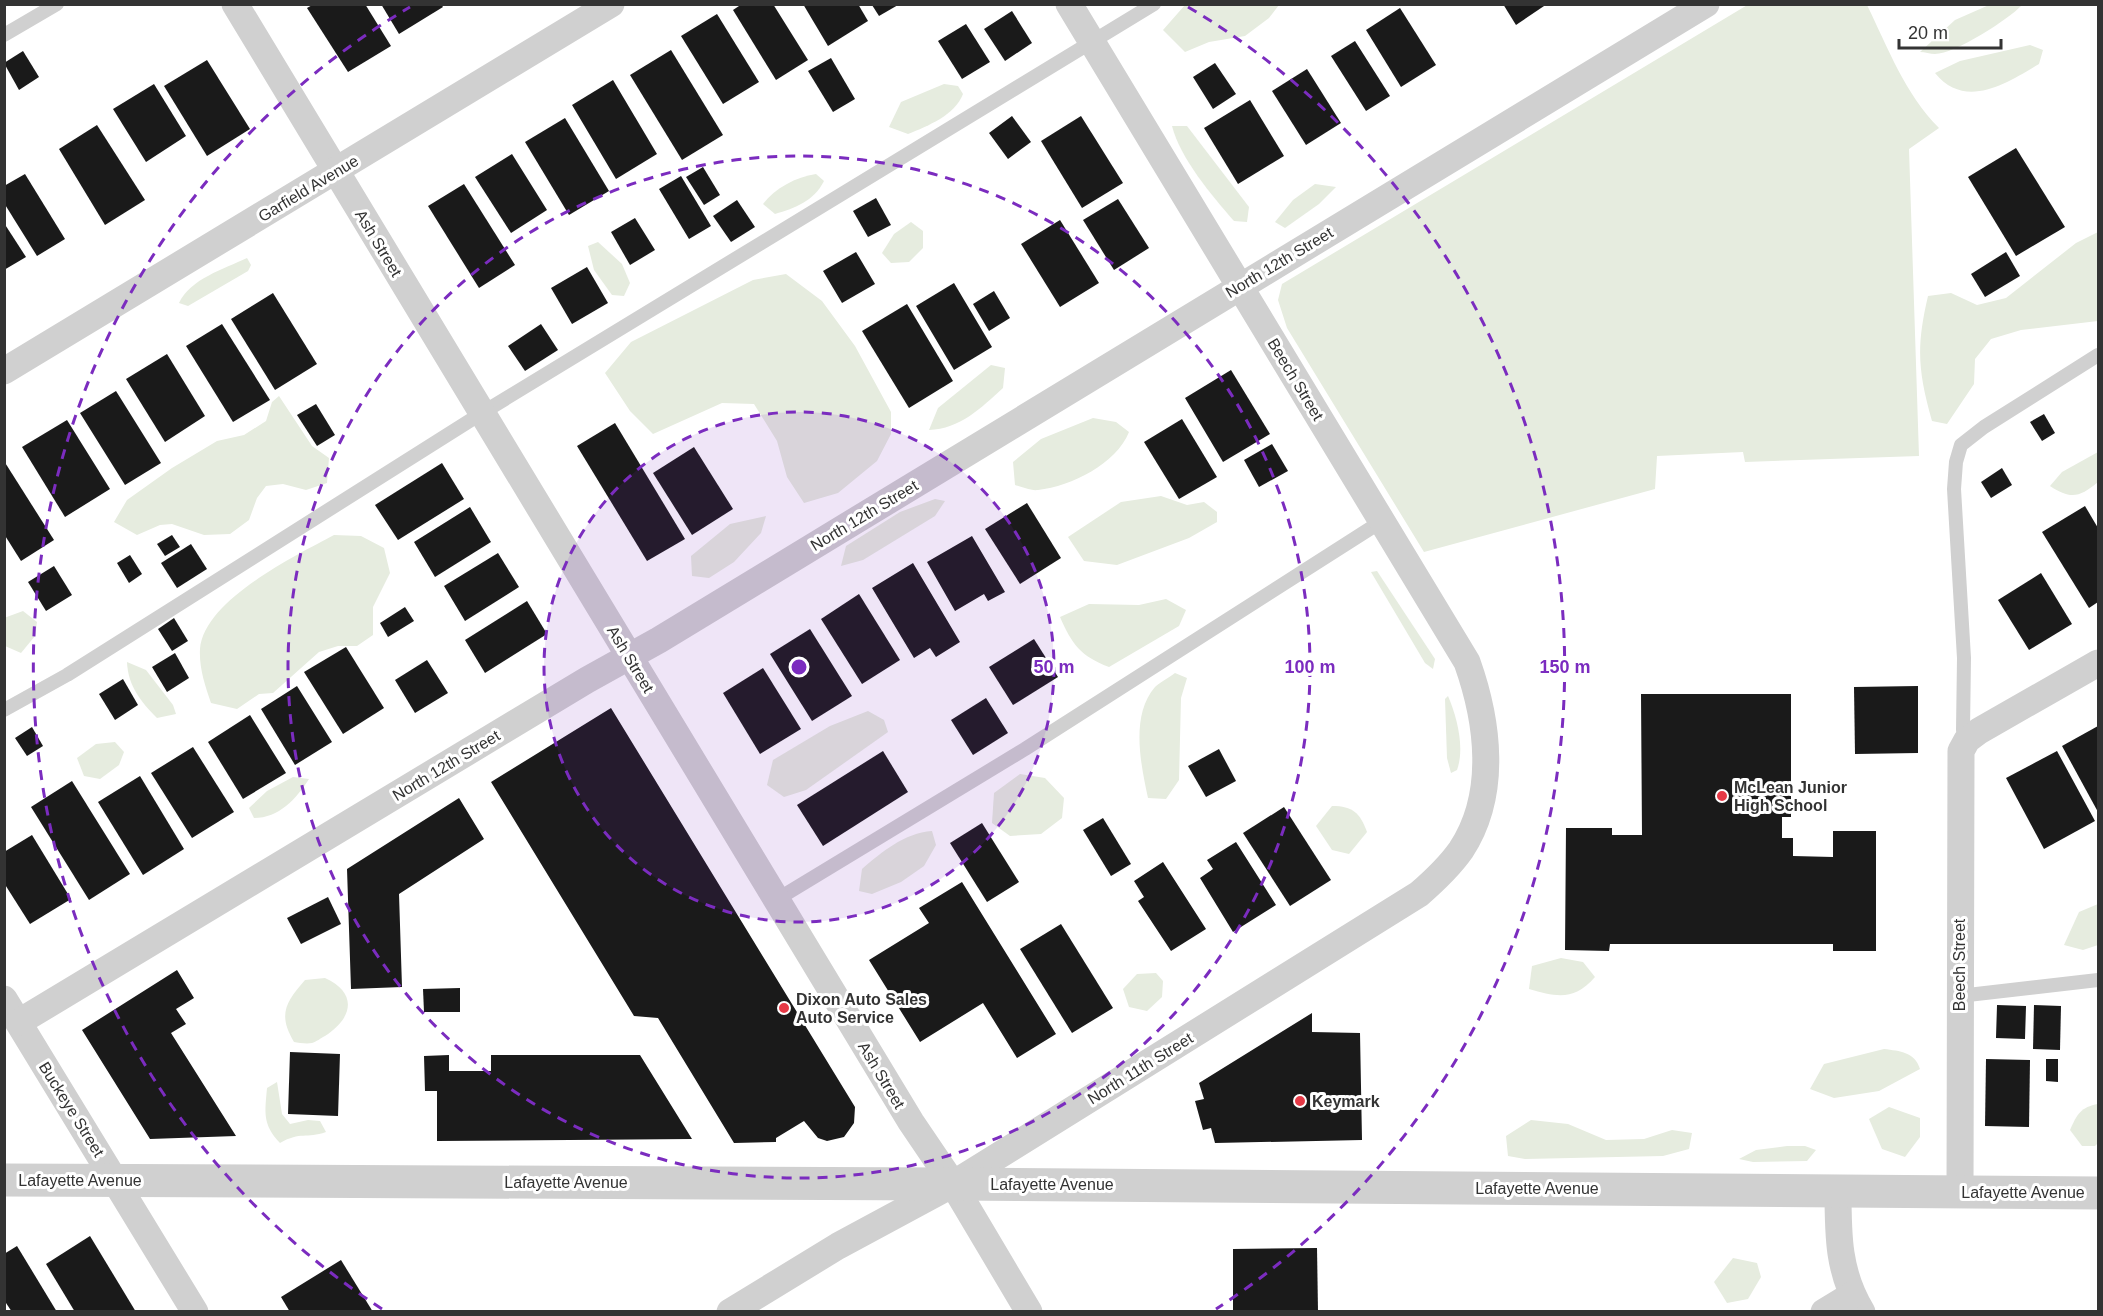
<svg xmlns="http://www.w3.org/2000/svg" width="2103" height="1316" viewBox="0 0 2103 1316" font-family="Helvetica,sans-serif">
<rect width="100%" height="100%" fill="#fff"/>
<g fill="#e6ecdf">
<path d="M1749,4L1867,5C1888,48 1905,94 1939,128L1909,149L1919,456L1745,462L1743,452L1657,456L1655,489L1424,552L1287,328L1278,300L1282,284Z"/>
<polygon points="1185,5 1185,4 1279,5 1269,18 1245,36 1209,42 1185,52 1163,30"/>
<path d="M1989,5H2022C2009,19 1955,54 1935,54C1930,54 1925,52 1920,52L1955,20Z"/>
<path d="M2030,45L2043,50L2039,64C2006,84 1965,110 1935,73L1960,61Z"/>
<path d="M944,84L958,86L963,94C955,115 928,126 908,134L889,127L901,102Z"/>
<path d="M1172,126H1187L1249,207L1247,222L1234,221C1212,196 1180,158 1172,126Z"/>
<path d="M816,174L824,181C814,201 795,208 775,214L763,204C775,188 796,177 816,174Z"/>
<polygon points="1315,184 1336,187 1319,204 1285,228 1275,222 1293,200"/>
<polygon points="911,222 923,231 923,248 909,262 891,263 882,253 894,234"/>
<path d="M2098,232V321L2021,330L1991,339L1975,359L1974,384L1947,424L1932,421C1918,371 1916,347 1928,296L1951,293L1977,305L2006,298L2076,243Z"/>
<polygon points="598,242 622,264 630,283 624,296 612,295 594,270 588,246"/>
<path d="M247,258L251,265L248,271L188,306L179,303C190,279 224,269 247,258Z"/>
<polygon points="786,274 822,301 855,346 891,412 891,434 877,461 838,493 804,503 787,477 777,441 754,404 722,403 653,434 630,411 605,373 631,342 753,280"/>
<path d="M991,365L1005,368L1003,388C981,408 960,429 929,430L938,408Z"/>
<polygon points="279,396 312,446 329,458 327,483 306,490 283,484 266,486 257,498 249,520 230,534 204,535 172,524 160,525 137,535 114,522 127,500 172,468 217,441 244,435 266,421 272,402"/>
<path d="M1093,418L1116,422L1129,432C1116,464 1072,486 1038,490C1031,491 1022,487 1015,485L1013,462L1041,439Z"/>
<path d="M2098,452V482C2080,497 2071,500 2050,486L2062,472Z"/>
<polygon points="1161,496 1187,505 1204,502 1217,512 1217,522 1189,538 1117,565 1084,561 1068,537 1121,502"/>
<polygon points="935,499 945,501 935,516 863,560 841,566 846,546 900,512"/>
<polygon points="766,516 761,533 734,562 709,578 692,576 691,556 730,524"/>
<path d="M334,535L361,536L384,548L390,573L373,607V635L357,646H338L319,652L273,693L259,694L237,709L211,703C205,685 199,668 200,649C204,600 295,556 334,535Z"/>
<polygon points="1377,571 1435,659 1433,669 1425,663 1371,572"/>
<path d="M1166,599L1186,610L1179,626L1109,667C1080,656 1072,644 1060,617L1089,604L1139,605Z"/>
<polygon points="23,611 37,622 35,636 21,653 5,646 4,618"/>
<path d="M127,662L146,670L173,705L176,714L157,718C141,702 128,686 127,662Z"/>
<path d="M1175,673L1187,678L1181,698L1179,780L1166,799L1148,798C1141,765 1130,716 1155,687C1160,682 1169,678 1175,673Z"/>
<path d="M1448,696C1457,717 1465,748 1457,770L1451,773L1447,758L1445,699Z"/>
<polygon points="868,711 884,720 888,732 806,790 784,797 767,785 773,760 830,726"/>
<polygon points="115,742 124,752 119,765 100,779 84,776 77,758 96,744"/>
<polygon points="1020,774 1045,778 1064,798 1062,818 1041,834 1010,836 992,823 994,793"/>
<path d="M293,777L309,779C296,799 279,818 254,818L249,808L267,791Z"/>
<path d="M1332,806C1353,806 1360,813 1367,832L1349,854L1332,850L1316,826Z"/>
<path d="M932,831L936,845L924,866L901,882L872,894L859,891L862,869C882,852 904,833 932,831Z"/>
<polygon points="2098,904 2098,945 2083,950 2064,945 2079,912"/>
<path d="M1561,958L1583,962L1595,977C1574,1001 1557,997 1529,989L1532,966Z"/>
<polygon points="1156,973 1163,981 1162,997 1147,1011 1129,1007 1123,989 1137,974"/>
<path d="M325,978C358,993 353,1018 325,1036C321,1038 316,1042 312,1043C307,1044 299,1043 294,1042C278,1015 285,1003 305,980Z"/>
<path d="M1884,1049C1900,1051 1915,1052 1920,1069L1879,1091L1834,1098L1810,1089L1824,1064Z"/>
<path d="M277,1082L282,1114L290,1124L308,1120L320,1121L326,1132C306,1139 301,1131 280,1143C262,1124 265,1112 267,1088Z"/>
<path d="M2098,1104V1143L2095,1146H2082L2070,1130C2077,1114 2081,1107 2098,1104Z"/>
<polygon points="1889,1107 1920,1118 1920,1137 1905,1157 1882,1149 1869,1119"/>
<polygon points="1531,1120 1568,1124 1606,1140 1644,1139 1672,1130 1692,1133 1689,1149 1663,1156 1525,1159 1508,1156 1506,1136"/>
<polygon points="1787,1146 1805,1146 1816,1150 1807,1161 1753,1162 1739,1159 1756,1150"/>
<polygon points="1733,1258 1757,1263 1761,1277 1748,1299 1727,1303 1714,1282"/>
</g>
<g fill="#1a1a1a">
<polygon points="314,4 365,4 391,46 348,72 307,8"/>
<polygon points="381,4 441,4 443,7 399,34"/>
<polygon points="742,4 773,4 808,60 776,80 733,10"/>
<polygon points="803,4 858,4 868,21 828,46"/>
<polygon points="1503,4 1547,4 1516,25"/>
<polygon points="872,5 898,5 879,16"/>
<polygon points="1400,8 1436,65 1401,87 1366,30"/>
<polygon points="1012,11 1032,43 1005,61 984,29"/>
<polygon points="717,14 759,82 723,104 681,36"/>
<polygon points="966,24 990,62 962,79 938,41"/>
<polygon points="1355,41 1390,96 1366,111 1331,56"/>
<polygon points="671,50 723,135 682,160 630,75"/>
<polygon points="23,51 39,77 19,90 4,63"/>
<polygon points="831,58 855,99 833,112 808,71"/>
<polygon points="207,60 250,129 207,156 164,86"/>
<polygon points="1215,63 1236,94 1213,109 1193,77"/>
<polygon points="1307,69 1341,123 1306,145 1272,91"/>
<polygon points="613,80 657,154 616,179 572,105"/>
<polygon points="154,84 186,136 146,162 113,109"/>
<polygon points="1250,100 1284,156 1238,184 1204,128"/>
<polygon points="1012,116 1031,142 1008,159 989,133"/>
<polygon points="1081,116 1123,183 1082,208 1041,141"/>
<polygon points="565,118 609,191 569,215 525,142"/>
<polygon points="97,125 145,200 105,225 59,149"/>
<polygon points="2016,148 2065,227 2016,256 1968,177"/>
<polygon points="512,154 547,210 511,233 475,177"/>
<polygon points="703,167 720,195 704,205 686,177"/>
<polygon points="25,174 65,239 37,256 4,203 4,186"/>
<polygon points="681,176 711,226 689,239 659,189"/>
<polygon points="464,184 515,265 479,288 428,206"/>
<polygon points="876,198 891,225 868,237 853,211"/>
<polygon points="1118,199 1149,248 1114,270 1083,220"/>
<polygon points="737,200 755,227 731,242 713,216"/>
<polygon points="635,218 655,250 630,265 611,232"/>
<polygon points="1060,220 1099,283 1060,307 1021,244"/>
<polygon points="4,223 26,257 4,270"/>
<polygon points="856,252 875,284 842,303 823,271"/>
<polygon points="2006,252 2020,276 1985,297 1971,274"/>
<polygon points="587,267 608,303 572,324 551,288"/>
<polygon points="954,283 992,347 954,370 916,306"/>
<polygon points="994,291 1010,318 989,331 973,304"/>
<polygon points="273,293 317,364 275,390 231,319"/>
<polygon points="907,304 953,381 909,408 862,331"/>
<polygon points="222,324 270,400 233,422 186,346"/>
<polygon points="541,324 558,350 525,371 508,346"/>
<polygon points="167,354 205,416 165,442 126,379"/>
<polygon points="1231,370 1270,434 1223,462 1185,398"/>
<polygon points="116,391 161,463 125,485 80,413"/>
<polygon points="316,404 335,435 317,446 297,415"/>
<polygon points="2044,414 2055,433 2042,441 2030,422"/>
<polygon points="1182,419 1217,477 1179,499 1144,442"/>
<polygon points="67,420 110,489 65,517 22,447"/>
<polygon points="615,423 685,539 647,561 577,446"/>
<polygon points="1272,444 1288,471 1259,487 1244,460"/>
<polygon points="694,447 733,509 692,535 653,473"/>
<polygon points="4,461 54,540 21,561 4,534"/>
<polygon points="442,463 464,499 398,540 375,505"/>
<polygon points="2002,468 2012,485 1991,498 1981,482"/>
<polygon points="1027,503 1061,558 1020,584 985,529"/>
<polygon points="2085,506 2098,528 2098,602 2089,608 2042,532"/>
<polygon points="470,507 491,542 435,577 414,542"/>
<polygon points="172,535 180,547 165,556 157,544"/>
<polygon points="972,536 1005,592 988,601 984,594 955,611 927,562"/>
<polygon points="191,544 207,569 177,588 161,563"/>
<polygon points="498,553 519,587 465,621 444,586"/>
<polygon points="130,555 142,574 129,583 117,563"/>
<polygon points="913,563 960,642 936,657 930,648 914,658 872,588"/>
<polygon points="54,566 72,595 46,611 28,582"/>
<polygon points="2041,573 2072,624 2029,650 1998,600"/>
<polygon points="859,594 900,660 862,684 821,619"/>
<polygon points="527,601 547,634 485,673 465,640"/>
<polygon points="405,607 414,621 388,637 380,623"/>
<polygon points="174,618 188,641 172,651 158,629"/>
<polygon points="810,629 852,696 812,721 770,654"/>
<polygon points="1034,639 1058,677 1013,705 989,667"/>
<polygon points="346,647 384,708 343,734 304,672"/>
<polygon points="175,653 189,678 167,692 152,667"/>
<polygon points="427,660 448,693 415,713 395,680"/>
<polygon points="763,668 801,729 760,754 723,693"/>
<polygon points="123,679 138,705 115,720 99,694"/>
<polygon points="297,686 332,742 295,765 261,709"/>
<polygon points="1918,686 1918,753 1855,754 1854,687"/>
<polygon points="1641,694 1791,694 1791,817 1782,817 1782,838 1793,838 1793,856 1833,857 1833,831 1876,831 1876,951 1833,951 1833,944 1610,944 1609,951 1565,950 1566,828 1612,828 1612,835 1642,835"/>
<polygon points="986,698 1008,733 973,755 951,720"/>
<polygon points="611,708 855,1107 854,1123 844,1137 827,1141 818,1138 804,1121 776,1138 776,1142 734,1143 658,1018 634,1016 491,782"/>
<polygon points="250,715 286,773 243,799 208,742"/>
<polygon points="2098,726 2098,812 2062,746"/>
<polygon points="32,727 43,746 27,756 15,738"/>
<polygon points="193,747 234,812 192,838 151,773"/>
<polygon points="1219,749 1236,781 1206,797 1188,766"/>
<polygon points="883,751 908,792 823,846 797,805"/>
<polygon points="2057,751 2095,821 2044,849 2006,778"/>
<polygon points="140,776 184,849 143,875 98,802"/>
<polygon points="72,781 130,874 89,900 31,807"/>
<polygon points="459,798 484,839 399,894 402,987 351,989 347,869"/>
<polygon points="1284,807 1331,880 1290,906 1243,833"/>
<polygon points="1103,818 1131,864 1111,876 1083,830"/>
<polygon points="982,823 1019,882 987,902 950,843"/>
<polygon points="32,835 71,899 30,924 4,883 4,852"/>
<polygon points="1236,842 1276,905 1233,932 1200,878 1213,869 1207,860"/>
<polygon points="1163,862 1206,929 1171,951 1138,901 1144,897 1134,881"/>
<polygon points="962,882 1056,1034 1017,1058 983,1003 920,1042 869,960 929,923 919,908"/>
<polygon points="328,897 341,924 301,944 287,918"/>
<polygon points="1061,924 1113,1008 1072,1033 1020,949"/>
<polygon points="177,970 194,998 176,1009 186,1024 171,1033 236,1136 150,1139 82,1030"/>
<polygon points="460,988 460,1012 424,1012 423,989"/>
<polygon points="1997,1005 2026,1006 2025,1039 1996,1038"/>
<polygon points="2034,1005 2061,1006 2060,1050 2033,1049"/>
<polygon points="1312,1013 1312,1032 1360,1033 1362,1140 1215,1143 1211,1128 1203,1130 1195,1101 1204,1099 1199,1083"/>
<polygon points="290,1052 340,1054 338,1116 288,1114"/>
<polygon points="449,1055 449,1071 491,1071 491,1055 640,1055 692,1139 437,1141 437,1091 425,1091 424,1056"/>
<polygon points="1986,1059 2030,1060 2029,1127 1985,1126"/>
<polygon points="2046,1059 2058,1059 2058,1082 2046,1081"/>
<polygon points="90,1236 136,1312 75,1312 46,1264"/>
<polygon points="17,1246 57,1312 12,1312 4,1300 4,1254"/>
<polygon points="1317,1248 1318,1312 1233,1312 1233,1249"/>
<polygon points="341,1260 373,1312 290,1312 281,1297"/>
</g>
<g fill="none" stroke-linecap="round" stroke-linejoin="round">
<g stroke="#d0d0d0" stroke-width="14">
<polyline points="4,35 57,4"/>
<polyline points="4,710 67,675 482,413 1154,4"/>
<polyline points="1967,740 1963,730 1964,658 1954,489 1956,462 1961,445 1984,427 2098,355"/>
<polyline points="776,900 1025,749 1382,521"/>
<polyline points="1959,996 2098,980"/>
</g>
<g stroke="#d0d0d0" stroke-width="27">
<polyline points="235,4 911,1122 953,1184 1029,1312"/>
<polyline points="4,371 611,4"/>
<polyline points="4,999 195,1312"/>
<polyline points="19,1022 587,680 659,640 1706,4"/>
<path d="M1838,1191C1838,1235 1838,1273 1862,1312"/>
<polyline points="1960,1192 1961,751 1967,740 1979,731 2098,663"/>
<path d="M730,1312L838,1246L953,1184L1419,894C1434,881 1449,867 1461,850C1498,794 1488,721 1467,662L1069,4"/>
<polyline points="1824,1312 1852,1295"/>
</g>
<polyline stroke="#d0d0d0" stroke-width="33" points="4,1180 953,1184 2098,1193"/>
</g>
<circle cx="799" cy="667" r="255" fill="#7b2cbf" fill-opacity=".12"/>
<g fill="none" stroke="#7b2cbf" stroke-width="3" stroke-dasharray="10 8">
<circle cx="799" cy="667" r="255"/>
<circle cx="799" cy="667" r="511"/>
<path d="M382 1309A766 766 0 0 1 410 7M1188 7A766 766 0 0 1 1216 1309"/>
</g>
<g fill="#e63946" stroke="#fff" stroke-width="2">
<circle cx="1722" cy="796" r="6"/>
<circle cx="784" cy="1008" r="6"/>
<circle cx="1300" cy="1101" r="6"/>
</g>
<g text-anchor="middle" stroke-width="6" stroke-linejoin="round" paint-order="stroke">
<g font-size="16" fill="#333" stroke="#fff">
<text transform="translate(308 188) rotate(-31)" y="6">Garfield Avenue</text>
<text transform="translate(379 243) rotate(59)" y="6">Ash Street</text>
<text transform="translate(1279 262) rotate(-31)" y="6">North 12th Street</text>
<text transform="translate(1296 379) rotate(59)" y="6">Beech Street</text>
<text transform="translate(864 515) rotate(-31)" y="6">North 12th Street</text>
<text transform="translate(631 659) rotate(59)" y="6">Ash Street</text>
<text transform="translate(446 765) rotate(-31)" y="6">North 12th Street</text>
<text transform="translate(1959 965) rotate(-90)" y="6">Beech Street</text>
<text transform="translate(1140 1068) rotate(-32)" y="6">North 11th Street</text>
<text transform="translate(882 1075) rotate(59)" y="6">Ash Street</text>
<text transform="translate(72 1109) rotate(58)" y="6">Buckeye Street</text>
<text x="80" y="1186">Lafayette Avenue</text>
<text x="566" y="1188">Lafayette Avenue</text>
<text x="1052" y="1190">Lafayette Avenue</text>
<text x="1537" y="1194">Lafayette Avenue</text>
<text x="2023" y="1198">Lafayette Avenue</text>
</g>
<g font-size="16" font-weight="bold" fill="#333" stroke="#fff" text-anchor="start">
<text x="1734" y="793">McLean Junior<tspan x="1734" dy="18">High School</tspan></text>
<text x="796" y="1005">Dixon Auto Sales<tspan x="796" dy="18">Auto Service</tspan></text>
<text x="1312" y="1107">Keymark</text>
</g>
</g>
<circle cx="799" cy="667" r="9" fill="#7b2cbf" stroke="#fff" stroke-width="3"/>
<g font-size="18" text-anchor="middle" font-weight="bold" fill="#7b2cbf" stroke="#fff" stroke-width="6" stroke-linejoin="round" paint-order="stroke">
<text x="1054" y="673">50 m</text>
<text x="1310" y="673">100 m</text>
<text x="1565" y="673">150 m</text>
</g>
<rect width="2103" height="1316" fill="none" stroke="#333333" stroke-width="12"/>
<path d="M1899 39v9h102v-9" fill="none" stroke="#333333" stroke-width="3"/>
<text x="1908" y="39" font-size="18" fill="#333333" stroke="#ffffff" stroke-width="4.5" paint-order="stroke">20 m</text>
</svg>
